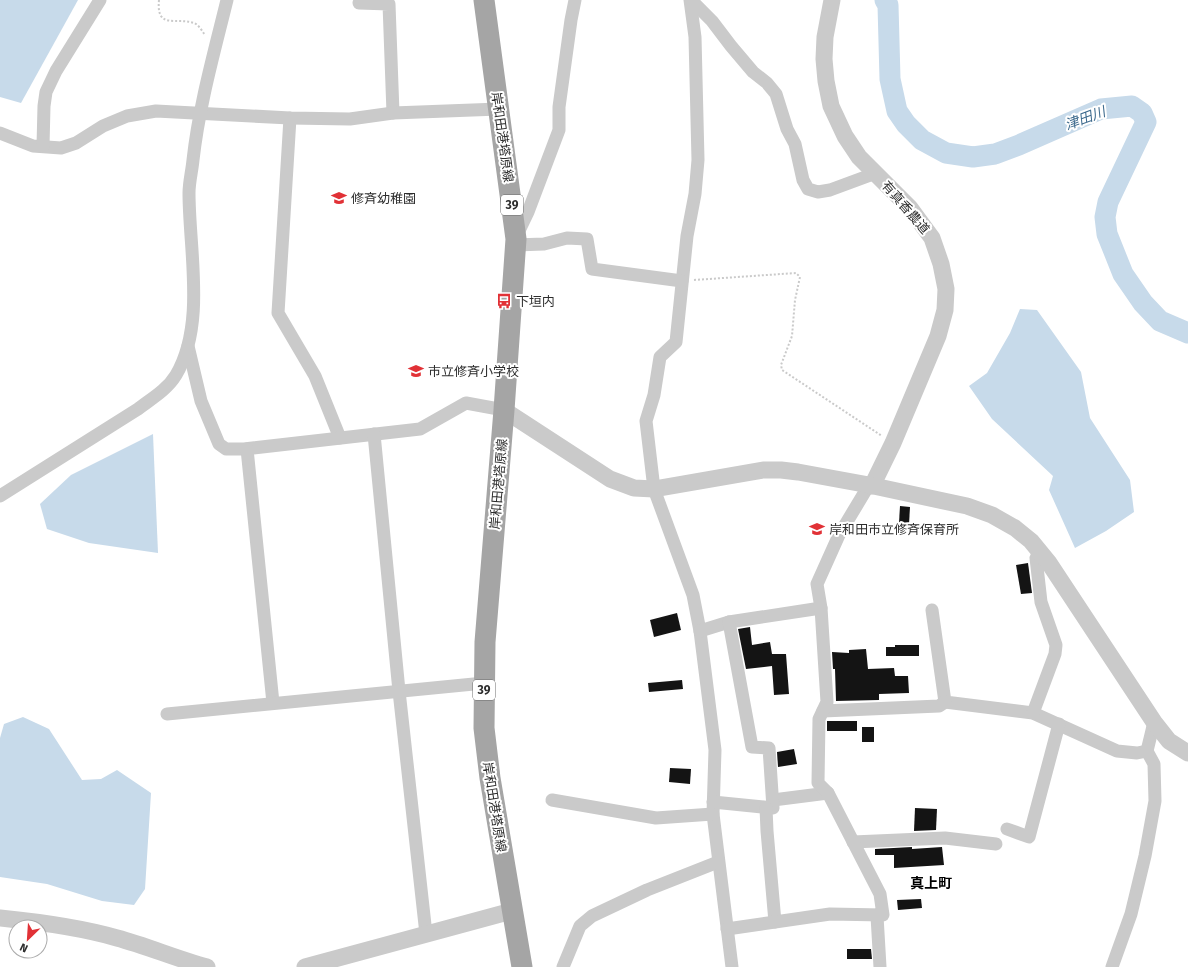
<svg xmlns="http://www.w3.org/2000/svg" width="1188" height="967" viewBox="0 0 1188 967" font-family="'Fira Sans','Noto Sans JP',sans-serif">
<rect width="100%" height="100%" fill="#fff"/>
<g fill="#c7daea">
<polygon points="0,0 78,0 21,103 0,97"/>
<polygon points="1020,309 1037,310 1081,372 1090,418 1130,480 1134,512 1106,531 1075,548 1049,490 1053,476 992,419 969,386 987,373 1010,333"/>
<polygon points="153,434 158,553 89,543 47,529 40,504 71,475"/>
<polygon points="23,717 49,729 82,780 101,779 117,770 151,793 145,889 134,905 102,901 47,884 0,877 0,738 4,724"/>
</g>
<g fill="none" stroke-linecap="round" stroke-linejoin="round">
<polyline stroke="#c7daea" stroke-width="21" points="885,0 888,5 890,79 897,111 906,124 922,140 946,153 973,157 995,154 1019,145 1101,109 1132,106 1142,113 1146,122 1108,202 1105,217 1107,234 1123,274 1143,303 1160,321 1188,333"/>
</g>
<g fill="#141414">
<polygon points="900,506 910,507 909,524 899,523"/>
<polygon points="1028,563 1032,593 1021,594 1016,565"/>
<polygon points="677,613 681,630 654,637 650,620"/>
<polygon points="750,627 752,645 770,642 772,654 786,654 789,694 774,695 772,666 746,669 738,629"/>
<polygon points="895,645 919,645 919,656 886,656 886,647 895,647"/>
<polygon points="866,649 868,669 894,668 895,676 908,676 909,693 879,694 879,700 836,701 835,669 833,669 832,652 849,653 849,650"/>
<polygon points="682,680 683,689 649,692 648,683"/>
<rect x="827" y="721" width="30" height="10"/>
<rect x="862" y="727" width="12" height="15"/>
<polygon points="794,749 797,764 778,767 777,752"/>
<polygon points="670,768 691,769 690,784 669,782"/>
<polygon points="915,808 937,809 936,830 914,831"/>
<polygon points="912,847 912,849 942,847 944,865 894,868 894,855 875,855 875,849"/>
<polygon points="921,899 922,908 898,910 897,900"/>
<polygon points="847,949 871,949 872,959 847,959"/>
</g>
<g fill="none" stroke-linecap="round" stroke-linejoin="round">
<g stroke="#cacaca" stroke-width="2" stroke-dasharray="2 2" stroke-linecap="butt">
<path d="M159,0C156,30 176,17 194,23C199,25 202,31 205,35"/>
<polyline points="694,280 796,273 800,277 795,300 792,336 781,365 782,370 882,436"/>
</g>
<g stroke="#cacaca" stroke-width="13">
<polyline points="690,0 695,37 698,160 695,194 687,236 676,342 660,357 654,395 646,421 654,489 693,595 700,631 715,750 713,814 732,967"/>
<polyline points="691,0 712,21 731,46 753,72 767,83 776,94 787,129 795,144 803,180 808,189 818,192 830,190 876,173"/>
<polyline points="359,3 389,4 393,113"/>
<polyline points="290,118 278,313 315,376 340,438"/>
<polyline points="0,133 33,146 61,148 76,143 103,126 127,116 156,111 290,118 350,119 393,113 499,109"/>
<polyline points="43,146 44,106 46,92 56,71 100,0"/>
<polyline points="517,235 528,212 559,130 559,107 571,20 575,0"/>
<polyline points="515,245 544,244 567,238 587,239 592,269 682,281"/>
<polyline points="188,346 201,401 219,444 226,449 244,449 420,429 466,403 504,410"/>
<polyline points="374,434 399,691 426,934"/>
<polyline points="247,449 273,703"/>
<path d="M0,496L138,409C151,399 167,390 176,375C206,324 189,250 189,193C189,182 192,171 193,160C199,106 214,53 227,0"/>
<polyline points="932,610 945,702 1033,713 1117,751 1137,753 1147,751"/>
<polyline points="700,631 729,622 821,608"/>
<polyline points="823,711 939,706 945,702"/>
<polyline points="1033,713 1055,654 1056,645 1041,602 1036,558 1040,552"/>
<polyline points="167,714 484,683"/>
<polyline points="552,800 656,818 713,814"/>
<polyline points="773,800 828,793"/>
<polyline points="713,802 773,808 769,748 752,747 729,622"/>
<polyline points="766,808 767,831 775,922"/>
<polyline points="1007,829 1029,837 1059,724"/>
<polyline points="853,842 945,838 996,844"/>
<polyline points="877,916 880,967"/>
<polyline points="727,929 830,914 883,915 880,894 828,793 818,783 819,719 827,702 821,608 817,584 839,535 869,485"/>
<polyline points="563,967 580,926 592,916 647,890 718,862"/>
<polyline points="1112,967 1131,914 1145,856 1155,801 1154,764 1147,751 1154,722"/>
</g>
<g stroke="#cacaca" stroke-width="17">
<polyline points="832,0 825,37 824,59 826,81 831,106 845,136 859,157 910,208 932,238 941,264 946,289 945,310 938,336 893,443 872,486"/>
<polyline points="504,410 610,479 634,488 654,489 763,470 781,470 798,472 869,485 967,506 992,515 1015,528 1031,541 1049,563 1154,722 1169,741 1188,753"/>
<path d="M0,918C40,922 79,927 117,938C147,946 177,959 207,967"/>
<polyline points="305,967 512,911"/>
</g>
<polyline stroke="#a5a5a5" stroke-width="21" points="484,0 516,239 504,410 485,642 484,728 490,778 522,967"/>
</g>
<defs>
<g id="school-bare" transform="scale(1.2)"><path d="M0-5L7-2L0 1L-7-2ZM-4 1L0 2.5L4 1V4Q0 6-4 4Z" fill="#e13136" stroke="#fff" stroke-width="2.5" paint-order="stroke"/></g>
<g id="bus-bare" transform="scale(1.2)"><path d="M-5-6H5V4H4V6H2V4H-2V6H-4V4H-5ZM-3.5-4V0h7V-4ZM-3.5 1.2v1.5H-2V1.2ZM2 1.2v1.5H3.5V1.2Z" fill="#e13136" stroke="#fff" stroke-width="2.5" paint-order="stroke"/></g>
</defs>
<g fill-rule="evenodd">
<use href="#school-bare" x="339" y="198"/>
<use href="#bus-bare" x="504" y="301"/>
<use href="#school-bare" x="416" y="371"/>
<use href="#school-bare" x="817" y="529"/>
</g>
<g text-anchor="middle" stroke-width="4" stroke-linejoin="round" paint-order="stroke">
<g fill="#fff" stroke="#6c6c6c" stroke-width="1">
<rect x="501" y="195" width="22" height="20" rx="3"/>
<rect x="473" y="680" width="22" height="20" rx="3"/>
</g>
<g font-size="12" font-weight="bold" fill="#2d2d2d">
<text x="512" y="209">39</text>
<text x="484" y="694">39</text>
</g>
<g font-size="13" fill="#2d2d2d" stroke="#fff">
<text transform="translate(503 137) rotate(82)" y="5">岸和田港塔原線</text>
<text transform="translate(906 207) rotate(49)" y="5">有真香農道</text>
<text transform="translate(498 484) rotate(-85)" y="5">岸和田港塔原線</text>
<text transform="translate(495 807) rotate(81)" y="5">岸和田港塔原線</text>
</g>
<g font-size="13" fill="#2d2d2d" stroke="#fff" text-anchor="start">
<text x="351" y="203">修斉幼稚園</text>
<text x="516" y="306">下垣内</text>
<text x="428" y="376">市立修斉小学校</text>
<text x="829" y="534">岸和田市立修斉保育所</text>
</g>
<g font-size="14" font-style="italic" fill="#3d6a8d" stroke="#fff">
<text transform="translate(1085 118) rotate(-20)" y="5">津田川</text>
</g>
<g font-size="14" font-weight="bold" fill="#000" stroke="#fff">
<text x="931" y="888">真上町</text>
</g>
</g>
<g transform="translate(28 939) rotate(205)"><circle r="19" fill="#ffffff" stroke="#ababab"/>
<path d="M0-3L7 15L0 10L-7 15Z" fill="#e13136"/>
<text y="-6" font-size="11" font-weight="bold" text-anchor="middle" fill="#2d2d2d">N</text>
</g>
</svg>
